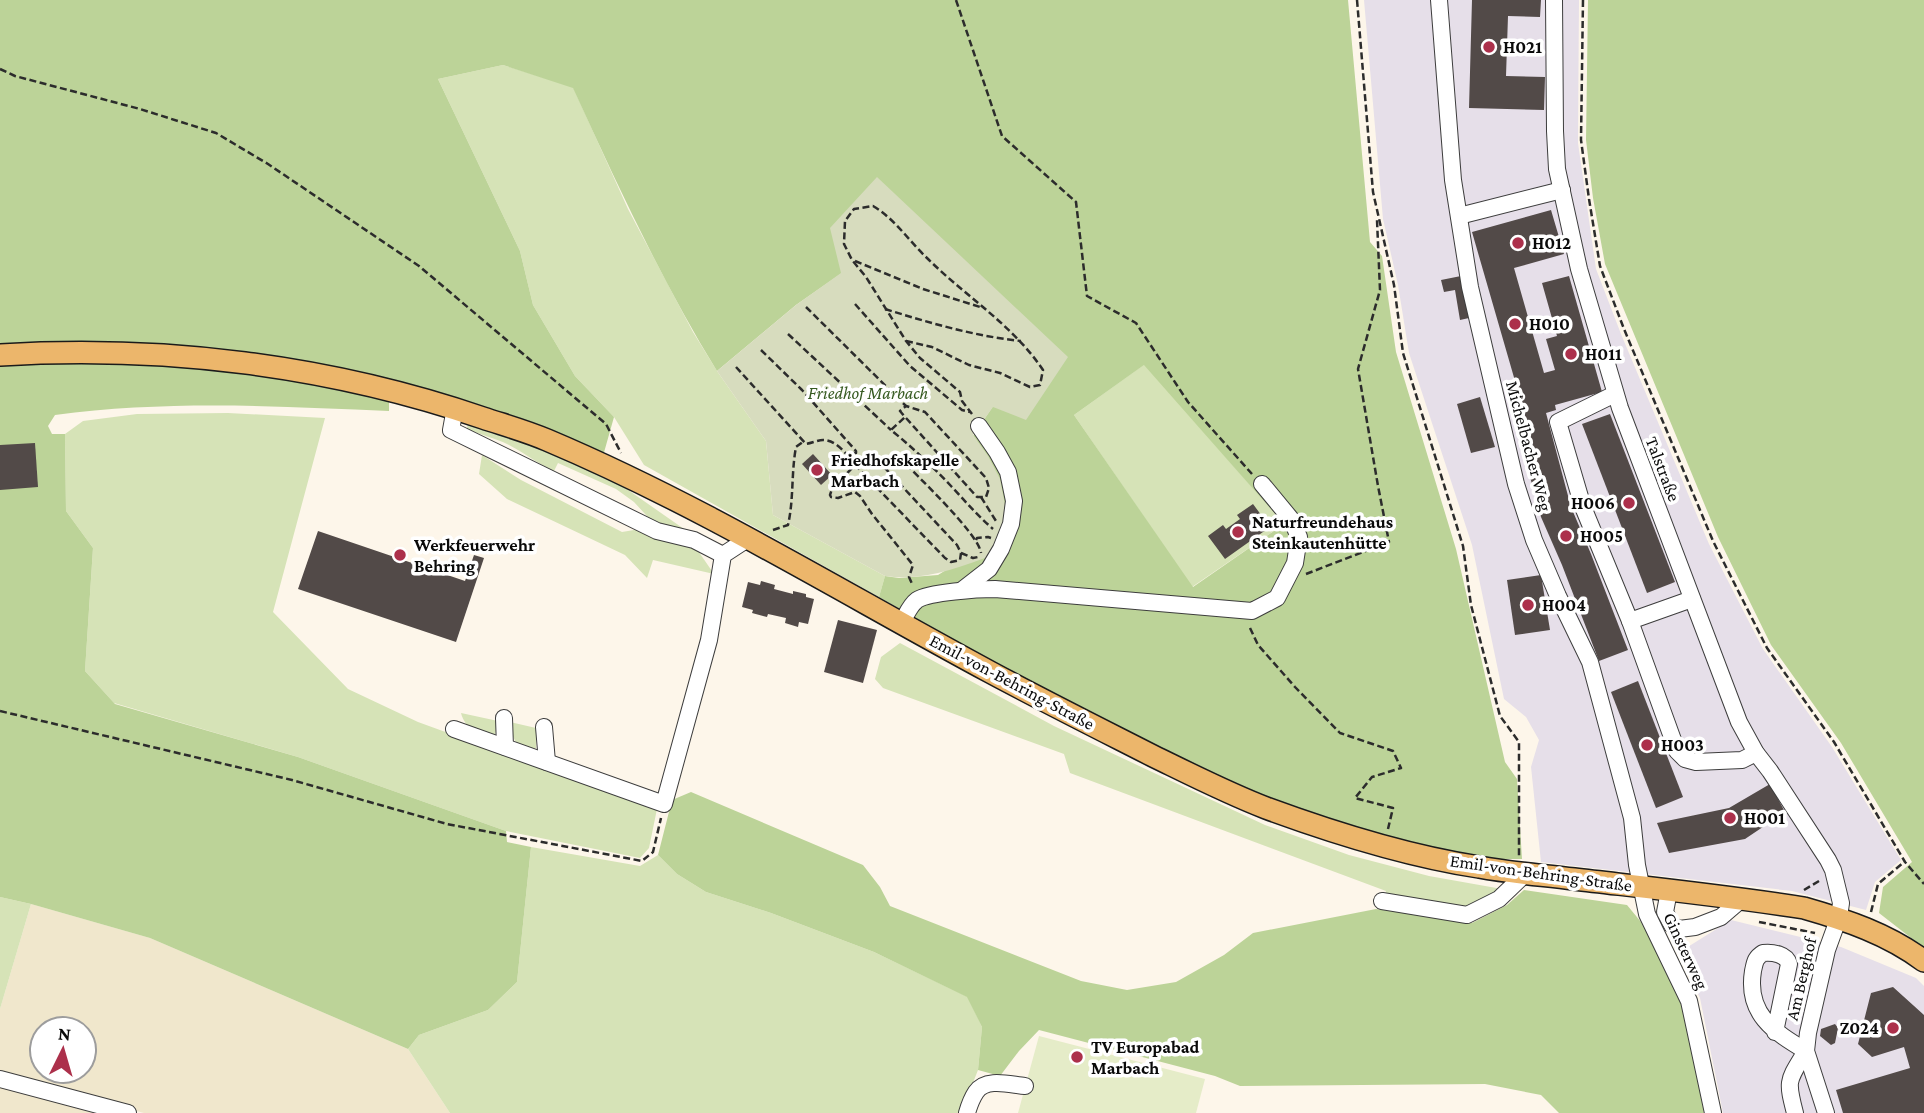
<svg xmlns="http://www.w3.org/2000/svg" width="1924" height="1113" viewBox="0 0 1924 1113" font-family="'Crimson Pro',serif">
<rect width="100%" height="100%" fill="#fdf6ea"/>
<g fill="#e6dfe9">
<polygon points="1364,0 1579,0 1578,143 1596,269 1621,334 1709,544 1763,649 1832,747 1901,860 1875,882 1866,910 1792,891 1541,862 1531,767 1539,740 1526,717 1504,699 1472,545 1409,353 1398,285 1383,219"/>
<polygon points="1731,920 1841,947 1916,978 1924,986 1924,1113 1723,1113 1700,998 1678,953"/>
</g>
<g fill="#f0e7cc" fill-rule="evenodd">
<path d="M31,904L150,938L408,1049L450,1113H144L0,1074V1009ZM42,1029H84V1071H42Z"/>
<polygon points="0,1086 93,1113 0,1113"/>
</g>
<g fill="#d6e3b7">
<polygon points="503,65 573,87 628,209 693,332 717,371 766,441 773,515 885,576 879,597 644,465 614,417 575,376 533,305 520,251 438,79"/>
<polygon points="1145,364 1284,524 1192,587 1074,415"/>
<polygon points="228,413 325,418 273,612 348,689 418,722 657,809 649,848 640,858 506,831 298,757 114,703 85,671 93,548 66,511 65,434 83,421 137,414"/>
<path d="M468,421L547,449L621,485L694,536L657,527L634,502L616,489L558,463L554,471C538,464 525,453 509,445C496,438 480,435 467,429Z"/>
<polygon points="482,455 521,480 622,532 640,529 694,545 714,574 653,560 647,578 625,555 507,499 479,474"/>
<polygon points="900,643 1054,726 1265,825 1349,855 1429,876 1502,889 1466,910 1385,895 1386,891 1070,773 1064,754 883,688 875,679 881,657"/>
<path d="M461,713L498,721L495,735C479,735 465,729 461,713Z"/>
<path d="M510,722L536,728V748L530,751C516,747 511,737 510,722Z"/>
<polygon points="531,847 640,866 658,855 677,874 706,892 771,913 874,952 968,997 982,1027 978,1070 961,1113 450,1113 408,1049 419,1035 488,1010 517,982"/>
<polygon points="0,897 31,904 0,1009"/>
</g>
<g fill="#bcd398" fill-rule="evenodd">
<path d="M0,0H1348L1370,242L1382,256L1396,352L1456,549L1505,762L1517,779L1522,859H1484L1393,841L1319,822L1124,737L879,597L885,576L899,578L938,575L1004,534C1005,488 1000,473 973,436L993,406L842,273L796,305L717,371C661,280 617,184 573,88L503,65L438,79L520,251L533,305L575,376L614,417L603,456L458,399L389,384V411C277,406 166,400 55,415L48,426L52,434H65L66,511L93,548L85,671L115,704L298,757L506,831L507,842L531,847L517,982L488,1010L419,1035L408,1049L150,938L31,904L0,897ZM1144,365L1284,524L1193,587L1074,415Z"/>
<polygon points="1588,0 1924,0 1924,948 1879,913 1883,887 1912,862 1841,743 1771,645 1718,537 1605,264 1593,198 1586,140"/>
<polygon points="691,792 863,865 880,887 890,906 1081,981 1127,990 1176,982 1224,955 1253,933 1376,909 1472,923 1507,905 1524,890 1627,905 1641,922 1683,1001 1704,1113 1559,1113 1541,1095 1485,1084 1240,1086 1215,1076 1039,1030 1019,1051 1000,1076 978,1070 982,1027 967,997 874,952 771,913 706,892 677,874 658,855 672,800"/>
</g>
<path fill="#d7dcbe" d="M877,177L1068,357L1026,420L993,407L973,435L988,456L1000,479L1005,505L1004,534L994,555C959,567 924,582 885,576L773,515L766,441L717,371L796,305L841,273L830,228Z"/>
<polygon fill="#e5ecc8" points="1039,1036 1205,1079 1196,1113 1018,1113"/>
<g fill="#524a48">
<polygon points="1472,0 1541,0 1540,17 1508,16 1506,76 1545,77 1544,110 1469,108"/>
<polygon points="1551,210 1564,254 1514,268 1544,373 1555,370 1546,339 1557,336 1542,283 1569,276 1602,392 1555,405 1556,410 1546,413 1571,507 1591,554 1628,650 1599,661 1562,565 1541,517 1515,422 1526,419 1472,232"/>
<polygon points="1461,276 1469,318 1460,320 1455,290 1444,292 1441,280"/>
<polygon points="1480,397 1495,447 1471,453 1457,404"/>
<polygon points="1610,414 1675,582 1647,593 1582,424"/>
<polygon points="35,443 38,487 0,490 0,445"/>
<polygon points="813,454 832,475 821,485 802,464"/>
<polygon points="1253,504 1270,527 1225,559 1208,536 1223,525 1226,529 1240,519 1237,515"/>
<polygon points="318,531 465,581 474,555 484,558 456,642 298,589"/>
<polygon points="1541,575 1550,630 1515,635 1507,580"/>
<polygon points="761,581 775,585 774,589 793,594 793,591 806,594 806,597 814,599 808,624 799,622 798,627 785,623 786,618 768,614 767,617 752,613 753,610 742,607 748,582 760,585"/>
<polygon points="838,620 877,630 863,683 824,672"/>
<polygon points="1638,681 1683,797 1656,808 1611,692"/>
<polygon points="1770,784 1785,812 1745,839 1669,853 1657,823 1729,808"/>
<polygon points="1893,987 1924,1015 1924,1113 1843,1113 1836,1090 1910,1068 1904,1047 1872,1057 1858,1044 1871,993"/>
<polygon points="1835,1024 1838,1028 1835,1043 1831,1045 1820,1036 1821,1029"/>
</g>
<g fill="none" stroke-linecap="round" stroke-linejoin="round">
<g stroke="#3d3d3d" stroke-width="18">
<g id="minor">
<polyline points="1439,0 1453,180 1470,287 1516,484 1534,540 1558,596 1590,662 1632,818 1637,865 1647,914 1689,1001 1713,1113"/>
<polyline points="1554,0 1555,131 1557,169 1579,269 1620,408 1739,722 1756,753 1770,771 1828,860 1833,870 1841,903 1839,917 1827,950 1808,1033 1806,1051 1826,1113"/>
<polyline points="1459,216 1562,190"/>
<polyline points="1615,394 1558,422 1583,507 1630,621 1692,599"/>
<polyline points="455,408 451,430 657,531 694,540 723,555"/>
<polyline points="962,590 989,569 1001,549 1011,524 1014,501 1008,472 997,452 979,426"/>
<polyline points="1630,621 1677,751 1685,759 1696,762 1742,760 1756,753"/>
<path d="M901,624C906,616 909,606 917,600C929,592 979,589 995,589L1252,611L1277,598L1295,563L1299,537L1291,519L1262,484"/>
<polyline points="504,718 505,747"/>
<polyline points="544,727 547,762"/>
<polyline points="454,729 664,804 709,640 723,555 749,538"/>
<polyline points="1669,891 1665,912 1672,925 1679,929 1695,927 1721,917 1742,899"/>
<polyline points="1382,901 1467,915 1499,899 1525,874"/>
<path d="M1775,1032L1789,964C1786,954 1773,952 1763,953C1755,958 1755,962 1753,971C1746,1014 1774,1032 1806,1051C1788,1081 1786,1079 1795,1113"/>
<polyline points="0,1079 128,1113"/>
<path d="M967,1113C969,1106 972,1098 976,1092C986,1077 1011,1085 1025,1086"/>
</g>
</g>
<g stroke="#1b1b1b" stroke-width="24">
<path id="major" d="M0,355C163,345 328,365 483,418C504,425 526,431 547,440C701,505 843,593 990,672C1044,701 1098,728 1153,756C1190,774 1227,793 1266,808C1334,833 1407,856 1479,867C1511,873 1543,875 1574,879C1651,888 1728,896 1804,908C1846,920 1888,934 1924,961"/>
</g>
<g stroke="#2c2c2c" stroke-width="2.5" stroke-dasharray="7 3.5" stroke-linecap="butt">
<polyline points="956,0 1002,136 1076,202 1087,296 1136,323 1188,402 1252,474"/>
<polyline points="1357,0 1373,192 1394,285 1403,353 1463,546 1471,605 1500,716 1519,742 1519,856"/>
<polyline points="1583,0 1581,140 1589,199 1600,266 1624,329 1713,541 1767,648 1834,742 1905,862 1924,884"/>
<polyline points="0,69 15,76 140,109 216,133 268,164 419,266 606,424 621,453"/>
<polyline points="855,261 923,289 980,307"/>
<polyline points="855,304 910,366 962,410 970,412"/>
<path d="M806,307L906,406L900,411L905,417L891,430C912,447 932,466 951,486C965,501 977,515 993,529"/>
<path d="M885,309C930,323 974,336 1021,341"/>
<polyline points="788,334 891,430"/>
<path d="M906,341L932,347L969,365L1000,373L1030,387L1040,385L1043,370C1013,325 965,296 927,258C909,241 895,219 873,206L854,209L845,221L844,244L852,260L866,277L906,341L920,358L960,392L962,401L972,414"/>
<polyline points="761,350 802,390 856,451 856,453 848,453"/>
<path d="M736,367L806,444C812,443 818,440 823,440C837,440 848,456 855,465"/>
<polyline points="906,418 977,497 986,497 989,488 986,478 925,412 906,406"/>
<path d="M899,457C915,474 979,534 981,553"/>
<polyline points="884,467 957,545 961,553 960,560 951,562 945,558 855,465 832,489 830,495 831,497 838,498 855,492 860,496 872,514 913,565 909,577 913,586"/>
<polyline points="981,497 996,521"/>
<path d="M773,530L788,525C794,498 791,474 796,447L804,441"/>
<polyline points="976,540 977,538 988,537 991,538"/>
<polyline points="961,553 973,558 978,557"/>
<polyline points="1306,574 1389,542 1378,486 1358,369 1380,290 1377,220"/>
<polyline points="1250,628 1258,645 1295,687 1340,733 1393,751 1401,768 1372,777 1355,798 1393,808 1388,829"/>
<polyline points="0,711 292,780 447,824 642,861 653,852 661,818"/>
<polyline points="1804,890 1819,881"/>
<polyline points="1871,912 1878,884 1904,862"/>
<polyline points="1759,922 1815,933"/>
</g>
<use href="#minor" stroke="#fff" stroke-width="16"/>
<use href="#major" stroke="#ecb66b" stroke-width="21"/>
</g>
<g fill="#ac304b" stroke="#fff" stroke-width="2.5">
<circle cx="1489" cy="47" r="7"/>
<circle cx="1518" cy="243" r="7"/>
<circle cx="1515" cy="324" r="7"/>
<circle cx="1571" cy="354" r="7"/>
<circle cx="817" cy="470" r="7"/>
<circle cx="1629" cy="503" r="7"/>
<circle cx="1238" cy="532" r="7"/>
<circle cx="1566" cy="536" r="7"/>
<circle cx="400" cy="555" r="7"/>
<circle cx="1528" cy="605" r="7"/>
<circle cx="1647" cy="745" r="7"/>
<circle cx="1730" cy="818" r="7"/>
<circle cx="1893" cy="1028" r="7"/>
<circle cx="1077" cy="1057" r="7"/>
</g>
<g text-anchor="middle" stroke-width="7" stroke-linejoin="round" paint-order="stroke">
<g font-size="18" font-weight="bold" fill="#0a0a0a" stroke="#fff" text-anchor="start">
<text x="1503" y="53">H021</text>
<text x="1532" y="249">H012</text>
<text x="1529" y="330">H010</text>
<text x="1585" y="360">H011</text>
<text x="831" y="466">Friedhofskapelle<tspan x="831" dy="21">Marbach</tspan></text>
<text x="1615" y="509" text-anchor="end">H006</text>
<text x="1252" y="528">Naturfreundehaus<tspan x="1252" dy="21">Steinkautenhütte</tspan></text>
<text x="1580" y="542">H005</text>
<text x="414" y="551">Werkfeuerwehr<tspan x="414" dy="21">Behring</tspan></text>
<text x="1542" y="611">H004</text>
<text x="1661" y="751">H003</text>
<text x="1744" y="824">H001</text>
<text x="1879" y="1034" text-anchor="end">Z024</text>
<text x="1091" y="1053">TV Europabad<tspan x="1091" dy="21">Marbach</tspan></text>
</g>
<g font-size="18" font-style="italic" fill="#375b22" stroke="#fff">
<text x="868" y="399">Friedhof Marbach</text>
</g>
<g font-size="18" fill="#0a0a0a" stroke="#fff">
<text transform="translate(1529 446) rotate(75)" y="6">Michelbacher Weg</text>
<text transform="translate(1663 469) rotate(69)" y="6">Talstraße</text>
<text transform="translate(1012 682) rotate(28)" y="6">Emil-von-Behring-Straße</text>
<text transform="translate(1541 873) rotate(8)" y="6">Emil-von-Behring-Straße</text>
<text transform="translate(1686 951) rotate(65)" y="6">Ginsterweg</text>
<text transform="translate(1801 979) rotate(-77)" y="6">Am Berghof</text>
</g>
</g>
<g transform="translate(63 1050) rotate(5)"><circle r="33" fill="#ffffff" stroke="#9d9d9d" stroke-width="2"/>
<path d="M0-5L12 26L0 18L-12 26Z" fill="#ac304b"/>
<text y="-10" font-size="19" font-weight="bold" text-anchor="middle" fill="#0a0a0a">N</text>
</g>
</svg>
